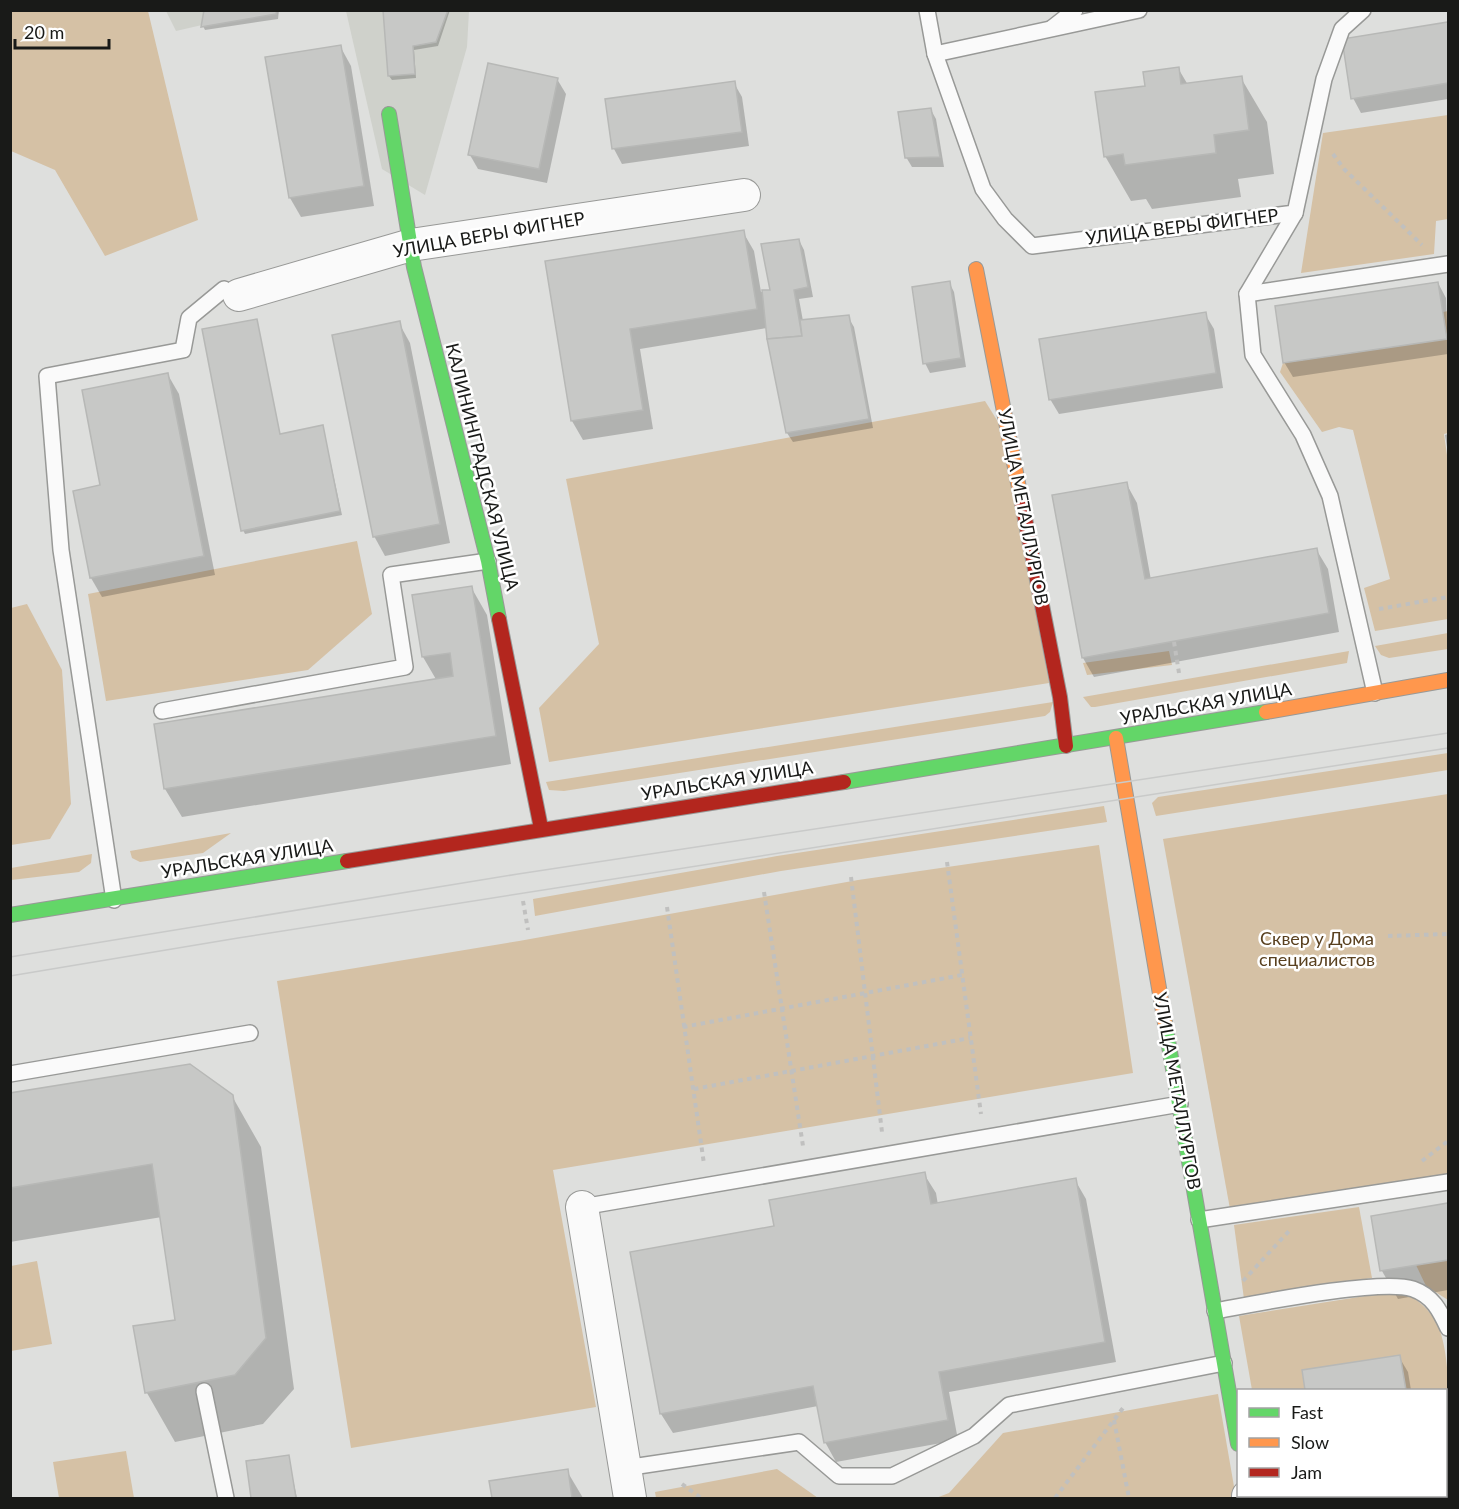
<svg xmlns="http://www.w3.org/2000/svg" width="1459" height="1509" viewBox="0 0 1459 1509" font-family="Lato,sans-serif">
<rect width="100%" height="100%" fill="#dedfdd"/>
<g fill="#cfd1cb">
<polygon points="166,11 263,11 176,31"/>
<polygon points="346,11 469,11 467,47 425,195 382,169"/>
</g>
<g fill="#d5c1a5">
<polygon points="10,11 148,11 198,220 105,256 55,170 11,151"/>
<polygon points="1448,115 1448,219 1436,221 1434,254 1301,273 1323,133"/>
<polygon points="1448,311 1448,433 1444,434 1448,462 1448,619 1375,631 1364,588 1390,579 1353,430 1339,427 1322,432 1280,372 1283,363 1447,339 1443,312"/>
<polygon points="985,401 1000,425 1049,683 549,762 539,708 599,644 566,479"/>
<polygon points="357,541 372,614 308,670 106,701 88,594"/>
<polygon points="27,604 62,670 71,804 50,839 11,845 11,608"/>
<polygon points="1448,633 1448,649 1389,658 1381,655 1375,646"/>
<polygon points="1169,651 1172,665 1087,675 1083,663"/>
<polygon points="1349,651 1347,663 1095,707 1091,707 1083,697"/>
<polygon points="1053,702 1050,712 1045,716 564,791 549,790 546,782"/>
<polygon points="1448,753 1448,770 1156,816 1152,803 1158,797"/>
<polygon points="1448,794 1448,1177 1230,1209 1163,839"/>
<polygon points="1104,806 1107,822 781,871 535,916 533,899 777,856"/>
<polygon points="231,833 203,853 140,862 132,858 130,851"/>
<polygon points="1099,845 1133,1073 553,1170 596,1407 351,1448 277,981 519,941 858,880"/>
<polygon points="92,854 91,863 79,872 11,880 11,868"/>
<polygon points="1359,1207 1372,1278 1244,1299 1234,1225"/>
<polygon points="1448,1260 1448,1300 1426,1286 1416,1265"/>
<polygon points="37,1261 52,1344 11,1351 11,1266"/>
<path d="M1403,1290C1414,1298 1426,1306 1434,1318C1455,1350 1448,1443 1448,1483H1446V1390H1406L1400,1356L1302,1371L1305,1390H1252L1239,1316Z"/>
<polygon points="1218,1394 1236,1498 936,1498 949,1493 1003,1433"/>
<polygon points="126,1451 134,1498 59,1498 53,1462"/>
<polygon points="777,1469 818,1498 656,1498 655,1492"/>
</g>
<g fill="#0003">
<polygon points="205,10 279,10 278,19 205,30 203,26"/>
<polygon points="385,10 450,10 438,46 414,50 416,78 392,80 389,76"/>
<polygon points="1448,24 1448,99 1361,113 1353,98 1343,41"/>
<polygon points="340,46 351,66 374,206 301,217 290,198 267,58"/>
<polygon points="1178,68 1188,85 1241,78 1267,122 1274,174 1238,179 1241,197 1152,209 1146,199 1131,201 1105,156"/>
<polygon points="557,79 566,94 547,183 478,169 470,155"/>
<polygon points="734,83 742,97 749,146 622,164 614,149 607,100"/>
<polygon points="931,110 936,119 944,167 912,167 906,157"/>
<polygon points="743,232 754,251 761,292 772,291 799,240 804,250 813,297 799,299 803,321 848,317 854,327 873,428 793,442 787,433 767,328 640,349 653,429 583,440 572,421 547,262"/>
<polygon points="949,282 954,292 966,367 930,373 925,363"/>
<polygon points="1438,283 1446,298 1448,354 1293,377 1284,362"/>
<polygon points="1205,314 1214,329 1223,388 1059,414 1050,399"/>
<polygon points="256,321 280,435 323,427 342,515 245,534 243,530"/>
<polygon points="399,323 410,343 450,543 385,556 374,536"/>
<polygon points="168,375 179,394 215,575 102,597 91,578 102,487"/>
<polygon points="1448,434 1448,453 1445,435"/>
<polygon points="1126,483 1137,503 1151,580 1316,549 1328,569 1339,632 1094,677 1083,658 1053,497"/>
<polygon points="471,587 487,615 511,764 182,817 165,789 155,725 437,681 423,657"/>
<polygon points="10,1094 232,1096 261,1147 294,1389 263,1424 175,1442 147,1393 135,1327 177,1321 162,1217 10,1242"/>
<polygon points="924,1174 936,1193 938,1205 1075,1180 1086,1199 1116,1362 949,1392 958,1440 836,1462 825,1442 818,1406 673,1433 661,1414 776,1228"/>
<polygon points="1448,1205 1448,1290 1398,1299 1382,1271 1373,1217"/>
<polygon points="1399,1357 1408,1372 1411,1390 1307,1390 1304,1371"/>
<polygon points="288,1456 297,1498 253,1498 247,1463"/>
<polygon points="567,1471 583,1498 493,1498 491,1482"/>
<polygon points="1323,1496 1421,1496 1423,1498 1324,1498"/>
</g>
<g fill="#c7c8c6" stroke="#b7b8b6" stroke-width="1.5">
<polygon points="204,10 277,10 276,14 201,27"/>
<polygon points="383,10 448,10 436,42 413,46 415,74 388,76"/>
<polygon points="1448,22 1448,83 1351,99 1342,39"/>
<polygon points="341,45 364,186 289,198 265,57"/>
<polygon points="488,63 558,78 539,169 468,155"/>
<polygon points="1179,67 1181,84 1242,76 1249,130 1214,135 1216,153 1125,165 1123,154 1104,157 1095,92 1145,86 1143,72"/>
<polygon points="735,81 742,132 612,149 605,99"/>
<polygon points="931,108 940,157 905,158 898,112"/>
<polygon points="744,230 757,309 630,329 643,410 571,421 545,261"/>
<polygon points="799,239 808,287 794,290 802,336 767,339 762,290 770,290 761,244"/>
<polygon points="950,281 961,358 923,364 912,287"/>
<polygon points="1438,282 1447,339 1283,363 1275,306"/>
<polygon points="1206,312 1216,373 1049,400 1039,339"/>
<polygon points="849,315 869,419 786,433 767,339 802,336 800,320"/>
<polygon points="257,319 280,434 323,425 340,511 241,531 202,329"/>
<polygon points="400,321 440,524 373,537 332,335"/>
<polygon points="168,373 204,556 90,578 73,491 100,485 82,390"/>
<polygon points="1127,482 1145,579 1317,548 1329,613 1082,658 1052,495"/>
<polygon points="472,586 496,736 164,789 154,724 453,676 450,653 422,657 412,595"/>
<polygon points="190,1064 233,1095 266,1338 235,1375 145,1393 133,1326 175,1320 152,1164 10,1188 10,1093"/>
<polygon points="925,1172 931,1204 1076,1178 1105,1342 939,1372 948,1420 824,1443 813,1386 660,1414 630,1252 774,1226 769,1200"/>
<polygon points="1448,1203 1448,1260 1380,1271 1371,1216"/>
<polygon points="1400,1355 1406,1390 1305,1390 1302,1370"/>
<polygon points="289,1455 296,1498 251,1498 246,1461"/>
<polygon points="568,1469 572,1498 492,1498 489,1481"/>
<polygon points="1321,1496 1419,1496 1420,1498 1322,1498"/>
</g>
<g fill="none" stroke-linecap="round" stroke-linejoin="round">
<g stroke="#989997" stroke-width="18">
<g id="lane">
<polyline points="927,10 935,54 983,189 1005,219 1032,246 1295,213 1324,79 1342,29 1363,10"/>
<polyline points="1052,28 1075,10"/>
<polyline points="935,54 1139,10"/>
<polyline points="1295,213 1247,294 1253,355 1303,435 1330,496 1375,693"/>
<polyline points="1247,294 1448,264"/>
<polyline points="162,711 405,667 391,575 488,561"/>
<polyline points="114,900 61,550 47,376 183,350 189,318 224,289"/>
<polyline points="10,1074 250,1033"/>
<polyline points="582,1207 1180,1104"/>
<polyline points="1199,1220 1448,1182"/>
<path d="M1215,1311C1254,1304 1381,1278 1413,1289C1433,1296 1440,1311 1448,1328"/>
<polyline points="204,1391 226,1498"/>
<polyline points="625,1468 799,1442 839,1476 892,1476 974,1436 1009,1405 1224,1363"/>
</g>
</g>
<g stroke="#989997" stroke-width="34">
<g id="street">
<polyline points="239,295 411,245 744,195"/>
<polyline points="582,1207 630,1498"/>
<polyline points="1248,1496 1248,1498"/>
</g>
</g>
<g stroke="#989997" stroke-width="16">
<g id="fast">
<polyline points="389,114 414,267 488,561 499,619"/>
<polyline points="844,782 1266,712"/>
<polyline points="10,915 347,861"/>
<polyline points="1165,1023 1238,1444"/>
</g>
</g>
<g stroke="#989997" stroke-width="16">
<g id="slow">
<polyline points="976,269 1020,493"/>
<polyline points="1266,712 1448,680"/>
<polyline points="1116,738 1165,1023"/>
</g>
</g>
<g stroke="#989997" stroke-width="16">
<g id="jam">
<polyline points="1020,493 1060,697 1066,746"/>
<polyline points="499,619 541,828"/>
<polyline points="347,861 844,782"/>
</g>
</g>
<g stroke="#c0c0bf" stroke-width="4" stroke-dasharray="4.5 4.5" stroke-linecap="butt">
<polyline points="1333,154 1344,169 1422,245"/>
<polyline points="1379,609 1448,597"/>
<polyline points="1174,642 1179,673"/>
<polyline points="947,862 981,1114"/>
<polyline points="851,877 882,1132"/>
<polyline points="764,892 803,1146"/>
<polyline points="523,901 528,930"/>
<polyline points="667,907 704,1164"/>
<polyline points="1388,936 1448,934"/>
<polyline points="683,1027 962,975"/>
<polyline points="694,1089 970,1038"/>
<polyline points="1422,1161 1448,1141"/>
<polyline points="1243,1281 1289,1231"/>
<polyline points="1114,1420 1129,1498"/>
<polyline points="682,1484 701,1498"/>
<polyline points="1055,1498 1123,1408"/>
</g>
<use href="#lane" stroke="#fafafa" stroke-width="15"/>
<use href="#street" stroke="#fafafa" stroke-width="32"/>
<use href="#fast" stroke="#63d668" stroke-width="14"/>
<use href="#slow" stroke="#ff974d" stroke-width="14"/>
<use href="#jam" stroke="#b3261e" stroke-width="14"/>
<g stroke="#c9cac9" stroke-width="1.5">
<polyline points="10,957 518,874 1448,733"/>
<polyline points="10,976 238,938 1448,748"/>
</g>
</g>
<g text-anchor="middle" stroke-width="5" stroke-linejoin="round" paint-order="stroke">
<g font-size="18" fill="#191a18" stroke="#fff">
<text transform="translate(1182 227) rotate(-7)" y="6">УЛИЦА ВЕРЫ ФИГНЕР</text>
<text transform="translate(489 235) rotate(-10)" y="6">УЛИЦА ВЕРЫ ФИГНЕР</text>
<text transform="translate(482 467) rotate(76)" y="6">КАЛИНИНГРАДСКАЯ УЛИЦА</text>
<text transform="translate(1023 507) rotate(79)" y="6">УЛИЦА МЕТАЛЛУРГОВ</text>
<text transform="translate(1206 704) rotate(-10)" y="6">УРАЛЬСКАЯ УЛИЦА</text>
<text transform="translate(727 781) rotate(-9)" y="6">УРАЛЬСКАЯ УЛИЦА</text>
<text transform="translate(247 859) rotate(-9)" y="6">УРАЛЬСКАЯ УЛИЦА</text>
<text transform="translate(1177 1091) rotate(80)" y="6">УЛИЦА МЕТАЛЛУРГОВ</text>
</g>
<g font-size="18" fill="#59401f" stroke="#fff">
<text x="1317" y="945">Сквер у Дома<tspan x="1317" dy="21">специалистов</tspan></text>
</g>
</g>
<rect width="1459" height="1509" fill="none" stroke="#191a18" stroke-width="24"/>
<rect x="1237" y="1389" width="210" height="108" fill="#ffffff" stroke="#a3a3a3" stroke-width="1.5"/>
<rect x="1249" y="1408" width="30" height="9" fill="#63d668" stroke="#a3a3a3" stroke-width="1.5"/>
<text x="1291" y="1419" font-size="18" fill="#191a18">Fast</text>
<rect x="1249" y="1438" width="30" height="9" fill="#ff974d" stroke="#a3a3a3" stroke-width="1.5"/>
<text x="1291" y="1449" font-size="18" fill="#191a18">Slow</text>
<rect x="1249" y="1468" width="30" height="9" fill="#b3261e" stroke="#a3a3a3" stroke-width="1.5"/>
<text x="1291" y="1479" font-size="18" fill="#191a18">Jam</text>
<path d="M15 39v9h94v-9" fill="none" stroke="#191a18" stroke-width="3"/>
<text x="24" y="39" font-size="18" fill="#191a18" stroke="#ffffff" stroke-width="4.5" paint-order="stroke">20 m</text>
</svg>
